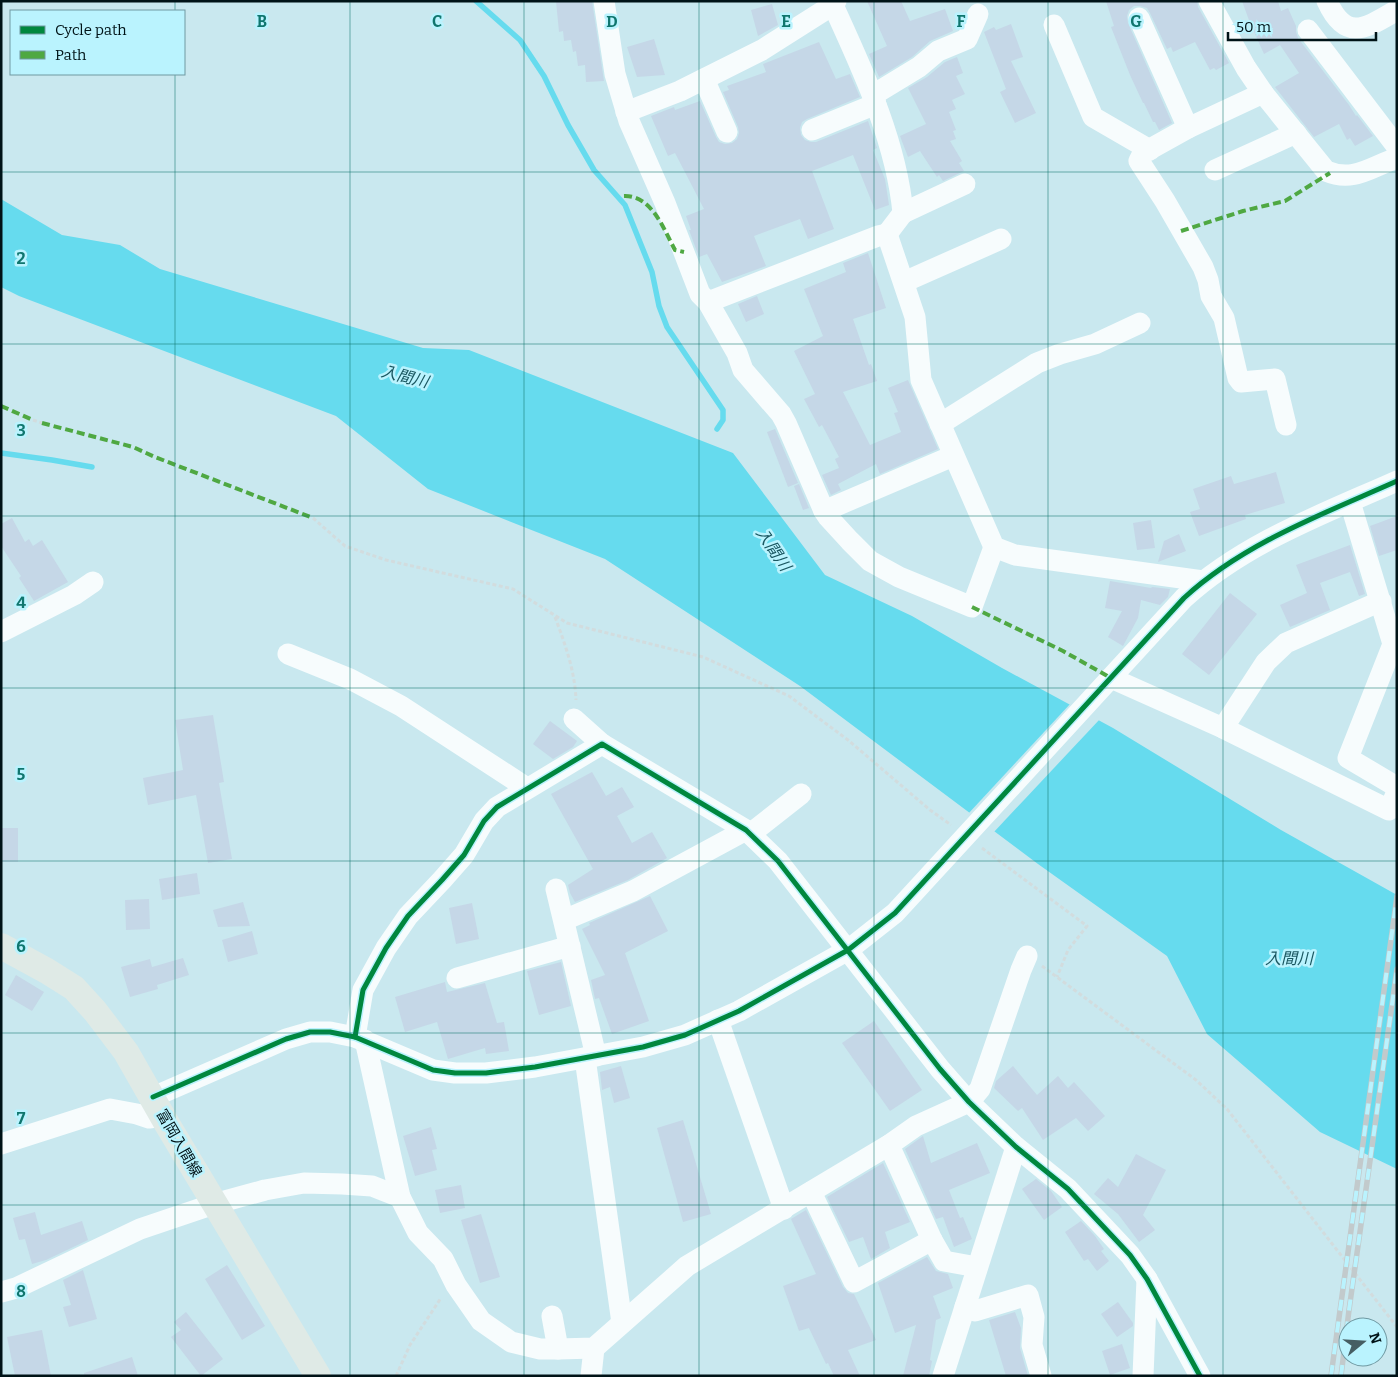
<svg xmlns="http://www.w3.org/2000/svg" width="1398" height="1377" viewBox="0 0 1398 1377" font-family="Bitter,'Noto Sans JP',serif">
<rect width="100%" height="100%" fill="#c9e8ef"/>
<polygon fill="#66dbee" points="1,199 62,235 120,245 160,269 423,348 469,350 733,453 825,575 912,616 1002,668 1113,728 1281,830 1397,895 1397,1169 1320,1132 1207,1034 1167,956 1038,864 800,686 605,559 428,489 336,416 19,296 1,287"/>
<polygon fill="#c9e8ef" points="1071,703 1100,719 993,833 968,814"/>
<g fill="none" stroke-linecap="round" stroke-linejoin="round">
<g stroke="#66dbee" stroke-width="5.5">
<polyline points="476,1 520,40 544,76 568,125 594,170 625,205 652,272 659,306 667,327 723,410 723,420 717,429"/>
<polyline points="1,453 52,460 92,467"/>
</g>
</g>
<g fill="#c5d7e7">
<polygon points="556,1 592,1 604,81 586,82 585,65 578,66 576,51 573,52 571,40 564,41 563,31 559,32"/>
<polygon points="867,1 901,1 910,21 945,9 953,31 930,41 912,57 879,77 869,54 887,46"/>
<polygon points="1106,1 1197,1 1198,7 1229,63 1216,70 1214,68 1210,70 1195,42 1173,52 1171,47 1167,49 1150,13 1147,8 1140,6 1134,6 1129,10 1127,16 1128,23 1172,123 1159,130 1155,122 1153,122 1144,103 1143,103 1130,75 1111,27 1114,26"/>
<polygon points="1242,1 1278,1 1281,11 1288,8 1296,26 1296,32 1298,38 1349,105 1356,116 1357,115 1373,136 1355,146 1350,138 1347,140 1339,124 1314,137 1275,87 1299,73 1280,45 1264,54 1250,23"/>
<polygon points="772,4 778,25 758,36 751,10"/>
<polygon points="1011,24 1023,57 1011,61 1036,113 1015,123 1000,92 1006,89 984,32 994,27 996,30"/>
<polygon points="654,39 665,75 637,77 627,47"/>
<polygon points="819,42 836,79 850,74 860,97 807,119 802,122 800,128 801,135 805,140 811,142 816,142 868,121 877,148 873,150 885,179 889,205 875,210 853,155 812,171 834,229 808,239 800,219 754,236 766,266 722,282 707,254 699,257 689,230 691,230 686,216 704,209 675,153 668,156 651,116 674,107 675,110 700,101 716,137 719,142 725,144 732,143 737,139 739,133 738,127 723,92 729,90 727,86 766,72 763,64"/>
<polygon points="957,57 963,73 956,76 965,94 952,100 956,109 949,112 956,130 953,131 956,139 950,141 962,161 959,163 964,171 943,181 939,175 937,177 920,151 908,157 900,136 926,124 908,88 927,77 945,62"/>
<polygon points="868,253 886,308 853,319 869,365 871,364 877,381 843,392 870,445 901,432 894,413 898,412 888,388 908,380 938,449 880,474 876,464 838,484 841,490 831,495 822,475 839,468 835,459 839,457 822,425 819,427 804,399 815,394 794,351 823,336 804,289 846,272 843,263"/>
<polygon points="757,296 764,314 746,322 738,304"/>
<polygon points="775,429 798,483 788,487 767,432"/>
<polygon points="1276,472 1285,503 1245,515 1246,519 1199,536 1190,512 1200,509 1193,489 1231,476 1234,484"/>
<polygon points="799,484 809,508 803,510 794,486"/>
<polygon points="1397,516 1397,550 1379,556 1370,526"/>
<polygon points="12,518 25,542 29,539 33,546 42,540 68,582 34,601 19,578 21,576 1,546 1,524"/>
<polygon points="1151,520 1155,548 1137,550 1133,523"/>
<polygon points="1179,534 1186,551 1158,562 1164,541"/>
<polygon points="1350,545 1365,594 1359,596 1350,572 1320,583 1330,610 1290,627 1280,605 1307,593 1296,565"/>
<polygon points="1110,581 1151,588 1152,587 1170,589 1168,597 1160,605 1141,600 1138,618 1123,646 1108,637 1122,611 1105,608"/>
<polygon points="1230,593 1257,614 1209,675 1182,654"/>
<polygon points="213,715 224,782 219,783 232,859 208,863 196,795 148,805 143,778 183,770 175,720"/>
<polygon points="550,721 577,741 573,747 553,759 533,744"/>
<polygon points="592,772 606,796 622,787 634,807 617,816 632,843 652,832 667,858 628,880 575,902 570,893 568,885 593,869 551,794"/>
<rect x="1" y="828" width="17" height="34"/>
<polygon points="197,873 200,894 162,900 159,879"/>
<polygon points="650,896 668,931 625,953 649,1021 612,1034 599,998 595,999 591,980 605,975 582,929 590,925 589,923"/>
<polygon points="149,899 150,929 126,930 125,900"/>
<polygon points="243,902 250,926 218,927 213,910"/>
<polygon points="472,903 479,939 456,944 449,908"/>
<polygon points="252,931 258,954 228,962 222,940"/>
<polygon points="183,958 189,975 157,985 158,989 130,997 121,967 150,959 152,967"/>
<polygon points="561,962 571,1006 539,1015 527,971"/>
<polygon points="16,975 44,992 32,1011 5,995"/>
<polygon points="445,982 447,992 485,983 497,1023 504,1022 509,1051 486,1054 485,1048 448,1059 437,1022 405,1032 395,997"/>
<polygon points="874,1021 922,1090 890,1111 842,1043"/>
<polygon points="621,1066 630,1098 614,1103 610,1087 602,1090 600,1072"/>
<polygon points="1013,1066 1037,1095 1058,1076 1068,1088 1074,1082 1105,1116 1088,1131 1076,1118 1043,1140 1022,1108 1018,1111 994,1088 996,1081"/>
<polygon points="683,1120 711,1214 683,1222 657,1128"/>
<polygon points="431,1127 437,1149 432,1150 437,1170 415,1176 403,1136"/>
<polygon points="923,1136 931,1163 977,1143 990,1173 949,1190 960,1218 963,1217 972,1239 954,1247 943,1217 936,1219 905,1149"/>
<polygon points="1136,1154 1166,1170 1143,1215 1155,1230 1139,1242 1118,1214 1094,1194 1108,1178 1118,1187"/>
<polygon points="883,1163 910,1222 885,1232 890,1248 871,1259 863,1237 849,1242 827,1197"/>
<polygon points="1036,1179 1051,1191 1062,1207 1044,1220 1022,1189"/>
<polygon points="461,1185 465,1208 440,1213 435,1190"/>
<polygon points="806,1210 843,1287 848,1293 854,1294 876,1340 848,1350 860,1376 834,1376 828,1363 826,1364 809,1328 799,1331 783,1286 816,1274 791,1219"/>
<polygon points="35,1212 41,1235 82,1221 88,1240 46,1260 32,1264 25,1239 19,1240 13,1218"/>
<polygon points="481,1214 500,1277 480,1283 461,1220"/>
<polygon points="1081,1221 1095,1236 1104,1249 1101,1251 1109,1261 1097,1271 1088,1259 1084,1261 1065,1232"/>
<polygon points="927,1257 936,1271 948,1274 953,1288 933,1296 941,1318 936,1320 930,1360 932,1361 929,1376 903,1376 916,1325 895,1333 878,1283"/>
<polygon points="227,1265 265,1326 242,1340 205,1279"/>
<polygon points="83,1270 97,1319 69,1327 63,1307 71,1305 63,1280"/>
<polygon points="1118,1302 1133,1323 1133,1326 1117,1337 1101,1314"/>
<polygon points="186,1312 223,1359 201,1376 171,1337 181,1330 174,1322"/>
<polygon points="1015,1312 1021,1328 1020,1348 1028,1376 1006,1376 989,1320"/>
<polygon points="42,1330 51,1376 15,1376 7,1337"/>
<polygon points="1122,1344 1130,1368 1110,1375 1102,1351"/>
<polygon points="132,1357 138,1376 84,1376 84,1373"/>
</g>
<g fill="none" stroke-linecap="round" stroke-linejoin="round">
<g stroke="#d2dcde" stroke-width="3" stroke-dasharray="4 2.5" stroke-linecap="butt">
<polyline points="33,420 42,423"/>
<polyline points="313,518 345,546 386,560 513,589 567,623 703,657 789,696 848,740 930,810 951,825"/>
<path d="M555,617C565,644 575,671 576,700"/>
<polyline points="982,848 1087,926 1068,950 1057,977"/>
<polyline points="1042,966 1196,1080 1227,1109 1397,1327"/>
<polyline points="396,1376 410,1345 441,1298"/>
</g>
<g stroke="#f7fcfd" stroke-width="21">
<polyline points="604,1 615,74 629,121 665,203 700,294 708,302 737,353 743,370 781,414 786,423 824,511 828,517 850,541 870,561 899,577 972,607 994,547"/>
<path d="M836,1L833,5C863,71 896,140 903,213L887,234"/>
<path d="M1209,1L1246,68L1263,93L1326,171C1354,183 1372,166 1397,158"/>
<path d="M1327,1C1346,43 1366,28 1397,10"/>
<polyline points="1139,18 1188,128 1263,93"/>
<polyline points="1054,25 1093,117 1150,150"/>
<polyline points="1308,30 1397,147"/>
<polyline points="704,79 727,132"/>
<polyline points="873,95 919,67 938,51 967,39 978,14"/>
<polyline points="626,112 680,91 762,50 833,5"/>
<polyline points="1188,128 1143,153 1139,161 1165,201 1203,267 1208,280 1211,296 1224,318 1238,378 1241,382 1275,379 1286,425"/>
<polyline points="812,130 876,104"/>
<polyline points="1215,170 1296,133"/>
<polyline points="903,213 965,184"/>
<polyline points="904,282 1001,239"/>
<polyline points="708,302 878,236 887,234 915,317 921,380 994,547 1015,555 1203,581"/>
<polyline points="940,424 1037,363 1060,354 1095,344 1140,323"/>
<polyline points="1350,502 1393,644 1348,758 1397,787"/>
<polyline points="824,511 953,456"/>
<polyline points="1,632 74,595 93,582"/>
<polyline points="288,654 350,679 401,706 527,788"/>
<polyline points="1111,678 1223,728 1389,810 1397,792"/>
<polyline points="574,719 602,744 746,830 778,861 940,1069 969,1102 1016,1147 1068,1189 1130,1255 1147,1279 1200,1376"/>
<polyline points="1223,728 1266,662 1286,643 1381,601"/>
<polyline points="750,834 801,794"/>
<polyline points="556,889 596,1056"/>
<polyline points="564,920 633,891 746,830"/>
<polyline points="457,978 570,946"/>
<polyline points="718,1020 784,1209"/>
<polyline points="355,1037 363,990 386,948 408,916 442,880 464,855 484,821 497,807 602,744"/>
<polyline points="365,1040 400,1197 418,1233 443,1259 456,1285 481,1321 511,1342 540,1349 558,1349"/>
<polyline points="585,1058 622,1323"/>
<path d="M153,1097L286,1039L310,1032H330L355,1037L433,1070L455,1073H486L535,1067L643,1047L685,1035L739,1011L848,950L895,913L1184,598C1244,543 1323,514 1397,481"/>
<polyline points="1,1144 110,1109 137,1114 149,1118 163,1116"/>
<polyline points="889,1145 932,1240 944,1261 977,1267"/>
<polyline points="811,1192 854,1282 932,1240"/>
<polyline points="1,1292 16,1288 140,1229 214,1204 265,1190 304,1183 342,1184 372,1186 400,1197"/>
<polyline points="965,1307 975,1311 1028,1295 1034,1317 1032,1345 1041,1376"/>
<polyline points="552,1316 558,1349 594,1348 687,1266 889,1145 916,1126 969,1102 980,1089 1021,970 1027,956"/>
<polyline points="591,1376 594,1348"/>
<polyline points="943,1376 1016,1147"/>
<polyline points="1143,1376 1147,1279"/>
</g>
<polyline stroke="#dfeae6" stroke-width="26" points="1,946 47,971 74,988 95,1011 126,1052 167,1124 318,1376"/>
<g stroke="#c2cacc" stroke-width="5.5">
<g id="rail">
<polyline points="1331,1376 1397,896"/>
<polyline points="1341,1376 1349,1310 1397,969"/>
</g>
</g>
<use href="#rail" stroke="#baf3fe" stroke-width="4" stroke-dasharray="11" stroke-linecap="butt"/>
<g stroke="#4fa842" stroke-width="4" stroke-dasharray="8 4" stroke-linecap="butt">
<path d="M624,196C652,195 664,230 675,250L684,252"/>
<polyline points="1181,231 1243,211 1285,201 1330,173"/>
<polyline points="1,406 33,420"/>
<polyline points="42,423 133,447 155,457 313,518"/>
<polyline points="972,607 1063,651 1111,678"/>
</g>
<g stroke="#baf3fe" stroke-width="8">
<g id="cycleway">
<polyline points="355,1037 363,990 386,948 408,916 442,880 464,855 484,821 497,807 602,744 746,830 778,861 940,1069 969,1102 1016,1147 1068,1189 1130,1255 1147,1279 1200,1376"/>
<path d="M153,1097L286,1039L310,1032H330L355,1037L433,1070L455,1073H486L535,1067L643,1047L685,1035L739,1011L848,950L895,913L1184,598C1244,543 1323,514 1397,481"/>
</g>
</g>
<use href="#cycleway" stroke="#00873e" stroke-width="5"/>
</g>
<path fill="none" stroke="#0f766e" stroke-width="1" stroke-opacity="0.55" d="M175,1V11M350,1V1376M524,1V1376M699,1V1376M874,1V1376M1048,1V1376M1223,1V1376M175,74V1376M1,172H1397M1,344H1397M1,516H1397M1,688H1397M1,861H1397M1,1033H1397M1,1205H1397"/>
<g text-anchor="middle" stroke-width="5" stroke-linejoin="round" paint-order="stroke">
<g font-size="15" fill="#001317" stroke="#baf3fe">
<text transform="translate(179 1143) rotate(60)" y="5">富岡入間線</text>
</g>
<g font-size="16" font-style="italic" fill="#1a5761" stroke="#baf3fe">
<text transform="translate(405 376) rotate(14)" y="6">入間川</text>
<text transform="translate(774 549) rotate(56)" y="6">入間川</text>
<text x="1289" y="964">入間川</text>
</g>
</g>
<g font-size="16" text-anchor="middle" font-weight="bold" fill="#0f766e" stroke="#baf3fe" stroke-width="5" stroke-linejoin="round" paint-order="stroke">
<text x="262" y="27">B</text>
<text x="437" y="27">C</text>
<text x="612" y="27">D</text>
<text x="786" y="27">E</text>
<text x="961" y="27">F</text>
<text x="1136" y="27">G</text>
<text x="21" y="264">2</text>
<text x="21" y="436">3</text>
<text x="21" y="608">4</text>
<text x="21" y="780">5</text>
<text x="21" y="952">6</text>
<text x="21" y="1124">7</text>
<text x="21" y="1297">8</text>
</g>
<rect width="1398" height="1377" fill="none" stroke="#001317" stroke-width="5"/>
<rect x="10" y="10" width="175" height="65" fill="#baf3fe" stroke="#7099a2"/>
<rect x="20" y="26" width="25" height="8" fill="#00873e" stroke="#7099a2"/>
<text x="55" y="35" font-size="15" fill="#001317">Cycle path</text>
<rect x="20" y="51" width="25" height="8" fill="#4fa842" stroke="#7099a2"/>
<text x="55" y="60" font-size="15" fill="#001317">Path</text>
<g transform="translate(1363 1342) rotate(72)"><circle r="24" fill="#baf3fe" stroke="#7099a2"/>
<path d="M0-4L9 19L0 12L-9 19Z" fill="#465e63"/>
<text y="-8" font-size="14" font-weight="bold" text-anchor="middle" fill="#001317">N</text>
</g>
<path d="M1228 32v8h148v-8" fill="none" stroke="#001317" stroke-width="2.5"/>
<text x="1236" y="32" font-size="15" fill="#001317" stroke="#baf3fe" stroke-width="4" paint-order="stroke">50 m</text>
</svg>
